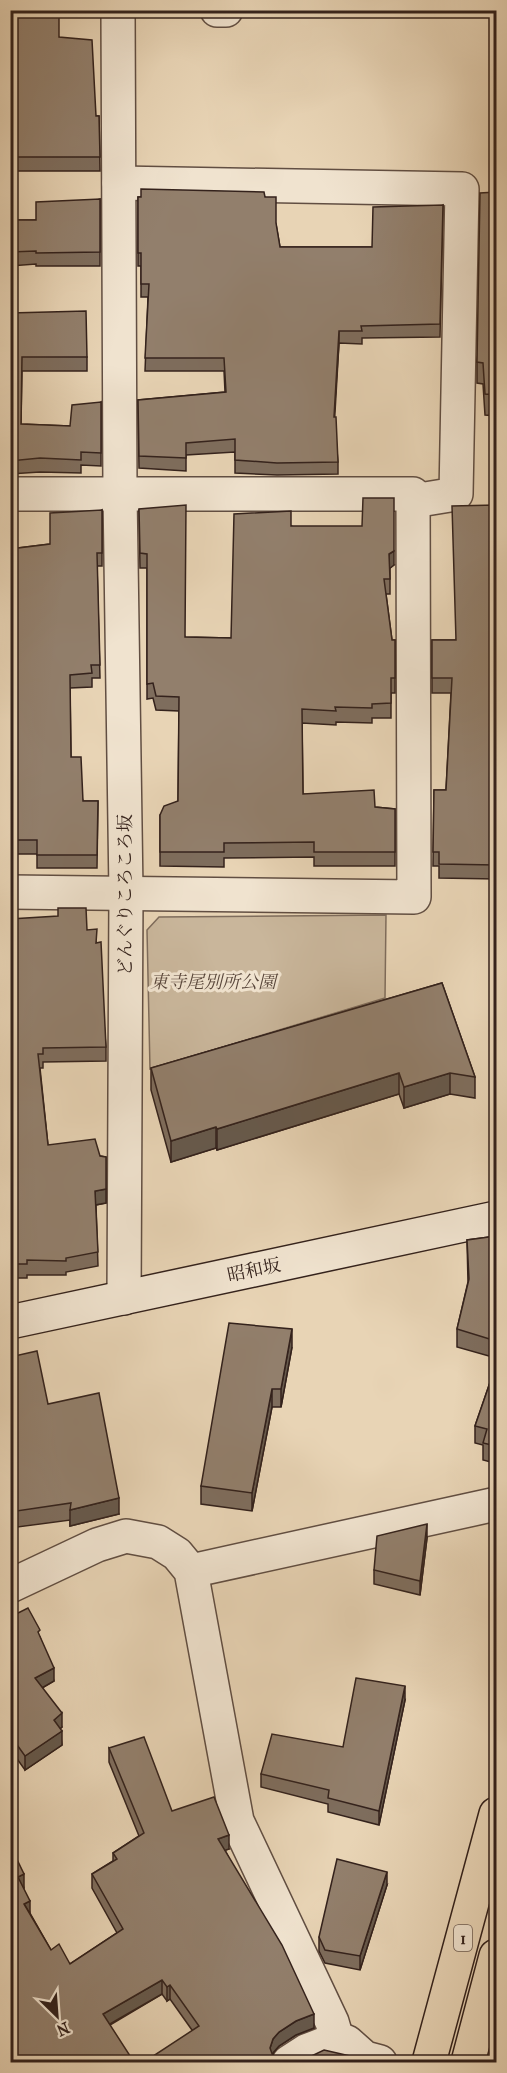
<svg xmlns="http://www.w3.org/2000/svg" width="507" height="2073" viewBox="0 0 507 2073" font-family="'IM FELL French Canon','Noto Serif JP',serif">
<rect width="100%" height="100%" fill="#e8d4b5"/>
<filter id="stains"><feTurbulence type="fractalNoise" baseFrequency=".00333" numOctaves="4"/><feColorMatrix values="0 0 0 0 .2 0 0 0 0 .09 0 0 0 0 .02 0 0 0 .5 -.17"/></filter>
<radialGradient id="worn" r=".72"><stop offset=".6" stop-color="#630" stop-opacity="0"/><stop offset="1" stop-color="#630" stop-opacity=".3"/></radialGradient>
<polygon fill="#c9b69b" stroke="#7e6c5c" stroke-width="1.5" points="386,915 385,998 150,1069 147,930 159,917"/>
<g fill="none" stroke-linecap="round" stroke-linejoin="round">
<g stroke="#614e42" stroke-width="36">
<g id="street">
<polyline points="118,10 120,493 126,892 124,1298"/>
<polyline points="217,10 226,10"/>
<polyline points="119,183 462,189 456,494 413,501"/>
<polyline points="10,494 413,494 414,897 10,892"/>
<polyline points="191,1571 496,1504"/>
<polyline points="10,1586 97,1545 126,1536 158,1542 177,1554 191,1571 237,1821 332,2022 337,2039"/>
<polyline points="289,2062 306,2051 337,2039 347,2042 365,2058 380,2062"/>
</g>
</g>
<g stroke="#34221c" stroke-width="36">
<polyline id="secondary" points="10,1322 496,1218"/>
</g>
<g stroke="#34221c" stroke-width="36">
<g id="highway">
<polyline points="429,2062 496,1814"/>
<polyline points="468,2062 496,1956"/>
</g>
</g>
<use href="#street" stroke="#f0e3cf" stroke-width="33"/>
<use href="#secondary" stroke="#f0e3cf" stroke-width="33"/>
<use href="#highway" stroke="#e8d4b5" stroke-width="33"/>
</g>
<g fill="#7e6d5d" stroke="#34221c" stroke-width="1.5">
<polygon points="10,15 23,16 59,37 96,116 99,116 100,171 10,171"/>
<polygon points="496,192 496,416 485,415 483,384 477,383 477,362"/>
<polygon points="138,197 265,197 276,224 280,247 372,247 443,205 440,337 362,338 362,344 339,343 334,417 338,462 338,474 277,475 235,473 235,452 186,455 186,471 139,468 138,400 225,392 224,371 145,371 148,297 141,297 141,266 138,266"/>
<polygon points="100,199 100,266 36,266 36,264 10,266 10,220 36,220"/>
<polygon points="10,313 87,357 87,371 22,371 21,424 70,426 101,402 101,466 81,465 81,473 40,472 10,474"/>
<polygon points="496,505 496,879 439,878 439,866 433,866 434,790 446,790 451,693 432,693 432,640 456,640"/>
<polygon points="139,509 185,637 231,638 291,526 394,565 390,568 390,594 386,594 392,640 395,640 395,693 391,693 391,718 372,718 372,723 336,722 336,725 302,723 303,794 375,807 395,809 395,866 314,866 314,857 224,858 224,867 160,866 160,815 178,801 179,711 156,710 153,698 147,699 147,568 140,568"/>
<polygon points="102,510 102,566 97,566 100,678 92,678 92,687 70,688 71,757 83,801 98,801 97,868 37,868 37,854 10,854 10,549 50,544"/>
<polygon points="10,919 87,930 97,943 106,1047 106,1061 43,1062 43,1068 40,1068 48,1145 106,1157 106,1203 96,1205 98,1266 66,1272 66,1275 27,1275 27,1278 10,1278"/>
<polygon points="442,983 475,1077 475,1098 450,1094 404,1108 399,1094 217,1150 216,1148 171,1162 151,1090 151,1068"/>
<polygon points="496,1236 496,1358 457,1347 457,1329 468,1282 467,1240"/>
<polygon points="292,1347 281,1407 272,1407 252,1511 201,1504 201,1486"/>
<polygon points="10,1357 48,1404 119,1514 70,1526 70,1520 10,1528"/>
<polygon points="496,1365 496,1480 491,1479 491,1462 483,1460 483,1445 475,1443 475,1426"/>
<polygon points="427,1538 420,1595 374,1584 374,1570"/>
<polygon points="10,1617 40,1637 54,1681 42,1688 62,1727 60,1729 62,1745 25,1770 10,1749"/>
<polygon points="405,1700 379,1825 328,1812 328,1804 261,1787 261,1774 343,1747"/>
<polygon points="109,1748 172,1811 229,1849 225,1850 314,2028 296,2035 279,2046 273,2053 274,2059 192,2030 170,1999 167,2001 162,1994 110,2025 10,2062 10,1845 24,1888 23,1889 30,1913 51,1950 70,1964 117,1933 92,1888 92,1874 113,1861 113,1853 139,1836 109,1762"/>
<polygon points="387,1885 360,1970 325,1963 319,1951 319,1937"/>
</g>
<g fill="#66594c" stroke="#34221c" stroke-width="1.5">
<polygon points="339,331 339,343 334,430 334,417"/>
<polygon points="394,551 394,565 389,569 389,554"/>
<polygon points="399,1073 399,1094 217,1150 217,1129"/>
<polygon points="450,1073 450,1094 404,1108 404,1087"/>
<polygon points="216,1127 216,1148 171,1162 171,1141"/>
<polygon points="106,1189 106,1203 95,1205 95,1191"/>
<polygon points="292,1329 292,1347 281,1407 281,1389"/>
<polygon points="272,1389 272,1407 252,1511 252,1493"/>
<polygon points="119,1498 119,1514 70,1526 70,1510"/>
<polygon points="427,1524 427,1538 420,1595 420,1581"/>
<polygon points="54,1668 54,1681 35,1692 35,1678"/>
<polygon points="405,1686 405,1700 379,1825 379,1811"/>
<polygon points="62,1713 62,1727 54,1734 54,1720"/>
<polygon points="62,1731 62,1745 25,1770 25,1756"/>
<polygon points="229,1835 229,1849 218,1853 218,1839"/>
<polygon points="387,1872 387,1885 360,1970 360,1956"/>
<polygon points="24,1874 24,1888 18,1891 18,1877"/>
<polygon points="30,1901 30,1914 24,1904"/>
<polygon points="162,1980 162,1994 103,2028 103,2014"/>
<polygon points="170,1985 170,1999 167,2001 167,1987"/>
<polygon points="314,2014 314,2028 296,2035 279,2046 273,2053 270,2062 270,2048 273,2039 279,2032 296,2021"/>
</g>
<g fill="#927f6c" stroke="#34221c" stroke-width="1.5">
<polygon points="23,10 59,10 59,37 92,40 96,116 99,116 100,157 10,157 10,15 23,16"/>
<polygon points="141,189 264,192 265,197 276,197 276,223 280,247 372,247 373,207 443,205 440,324 361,326 362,331 339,331 334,417 336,417 338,462 277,463 235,460 235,439 186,443 186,458 139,456 138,400 226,392 224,358 145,358 149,284 141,284 141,253 138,253 138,197 141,197"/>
<polygon points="496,192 496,395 485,394 483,363 477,362 480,193"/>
<polygon points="100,199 100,252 36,253 36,251 10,252 10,220 36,220 36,202"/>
<polygon points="86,311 87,357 22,357 21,424 70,426 72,405 101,402 101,453 81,452 81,460 40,458 10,461 10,313"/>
<polygon points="363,498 394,498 394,551 389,554 390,579 384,579 392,640 395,640 395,678 391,678 391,703 372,704 372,708 335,707 336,711 302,709 303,794 374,790 375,807 395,809 395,852 314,852 314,842 224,843 224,852 160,852 160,815 164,806 178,801 179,697 156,696 153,683 147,684 147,554 140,553 139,509 186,505 185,637 231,638 234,514 291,511 291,526 362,526"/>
<polygon points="496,505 496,865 439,864 439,852 433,852 434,790 446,790 452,678 432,678 432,640 456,640 452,506"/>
<polygon points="102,510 102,553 97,553 100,665 91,665 92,673 70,675 71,757 81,757 83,801 98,801 97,855 37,855 37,840 10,840 10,549 50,544 50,513"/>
<polygon points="58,908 86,908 87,930 97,929 96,943 101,942 106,1047 43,1048 43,1054 38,1054 48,1145 95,1139 100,1156 106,1157 106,1189 95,1191 98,1252 66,1258 66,1261 27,1260 27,1264 10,1264 10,919 58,916"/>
<polygon points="442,983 475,1077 450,1073 404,1087 399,1073 217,1129 216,1127 171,1141 151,1068"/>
<polygon points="496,1236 496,1341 457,1329 469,1279 467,1240"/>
<polygon points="229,1323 292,1329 281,1389 272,1389 252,1493 201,1486"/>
<polygon points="37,1351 48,1404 99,1393 119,1498 70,1510 71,1503 10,1512 10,1357"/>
<polygon points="496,1365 496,1463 491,1462 496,1446 483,1443 487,1429 475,1426"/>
<polygon points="427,1524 420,1581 374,1570 377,1536"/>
<polygon points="28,1608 40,1630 38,1632 54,1668 35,1678 62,1713 54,1720 62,1731 25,1756 10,1735 10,1617"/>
<polygon points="356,1678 405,1686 379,1811 328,1798 329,1790 261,1774 272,1734 343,1747"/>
<polygon points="144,1737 172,1811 214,1797 229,1835 218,1839 282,1945 314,2014 296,2021 279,2032 273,2039 270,2048 274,2059 278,2062 144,2062 199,2026 170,1985 167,1987 162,1980 103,2014 134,2062 10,2062 10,1845 24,1874 18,1877 30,1901 24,1904 51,1950 59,1944 70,1964 123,1929 92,1874 117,1859 113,1853 144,1833 109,1748"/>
<polygon points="337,1859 387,1872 360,1956 325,1950 319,1937"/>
<polygon points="324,2050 350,2056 361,2062 299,2062"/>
</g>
<g text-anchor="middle" stroke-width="6" stroke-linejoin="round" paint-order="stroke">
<rect fill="#f0e3cf" stroke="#6c5c52" stroke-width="1.5" x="454" y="1925" width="18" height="26" rx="4.5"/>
<g font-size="16" font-weight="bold" fill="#34221c">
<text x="463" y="1944">1</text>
</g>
<g font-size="18" fill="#34221c" stroke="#f0e3cf">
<text transform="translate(125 895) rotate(-90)" y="6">どんぐりころころ坂</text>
<text transform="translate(254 1270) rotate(-12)" y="6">昭和坂</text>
</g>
<g font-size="18" font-style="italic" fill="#59473c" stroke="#f0e3cf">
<text x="213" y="988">東寺尾別所公園</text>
</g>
</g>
<rect width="507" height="2073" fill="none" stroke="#e8d4b5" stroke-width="36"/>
<rect x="12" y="12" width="483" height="2049" fill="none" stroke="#34221c" stroke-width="3"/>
<rect x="18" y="18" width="471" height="2037" fill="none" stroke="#34221c" stroke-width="1.5"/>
<g transform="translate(57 2016) rotate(155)" stroke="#f0e3cf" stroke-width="4.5" paint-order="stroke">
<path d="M0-4.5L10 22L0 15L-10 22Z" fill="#34221c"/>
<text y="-9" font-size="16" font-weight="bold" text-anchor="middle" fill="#34221c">N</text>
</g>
<rect width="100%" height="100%" filter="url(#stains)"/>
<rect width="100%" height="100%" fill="url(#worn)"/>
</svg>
